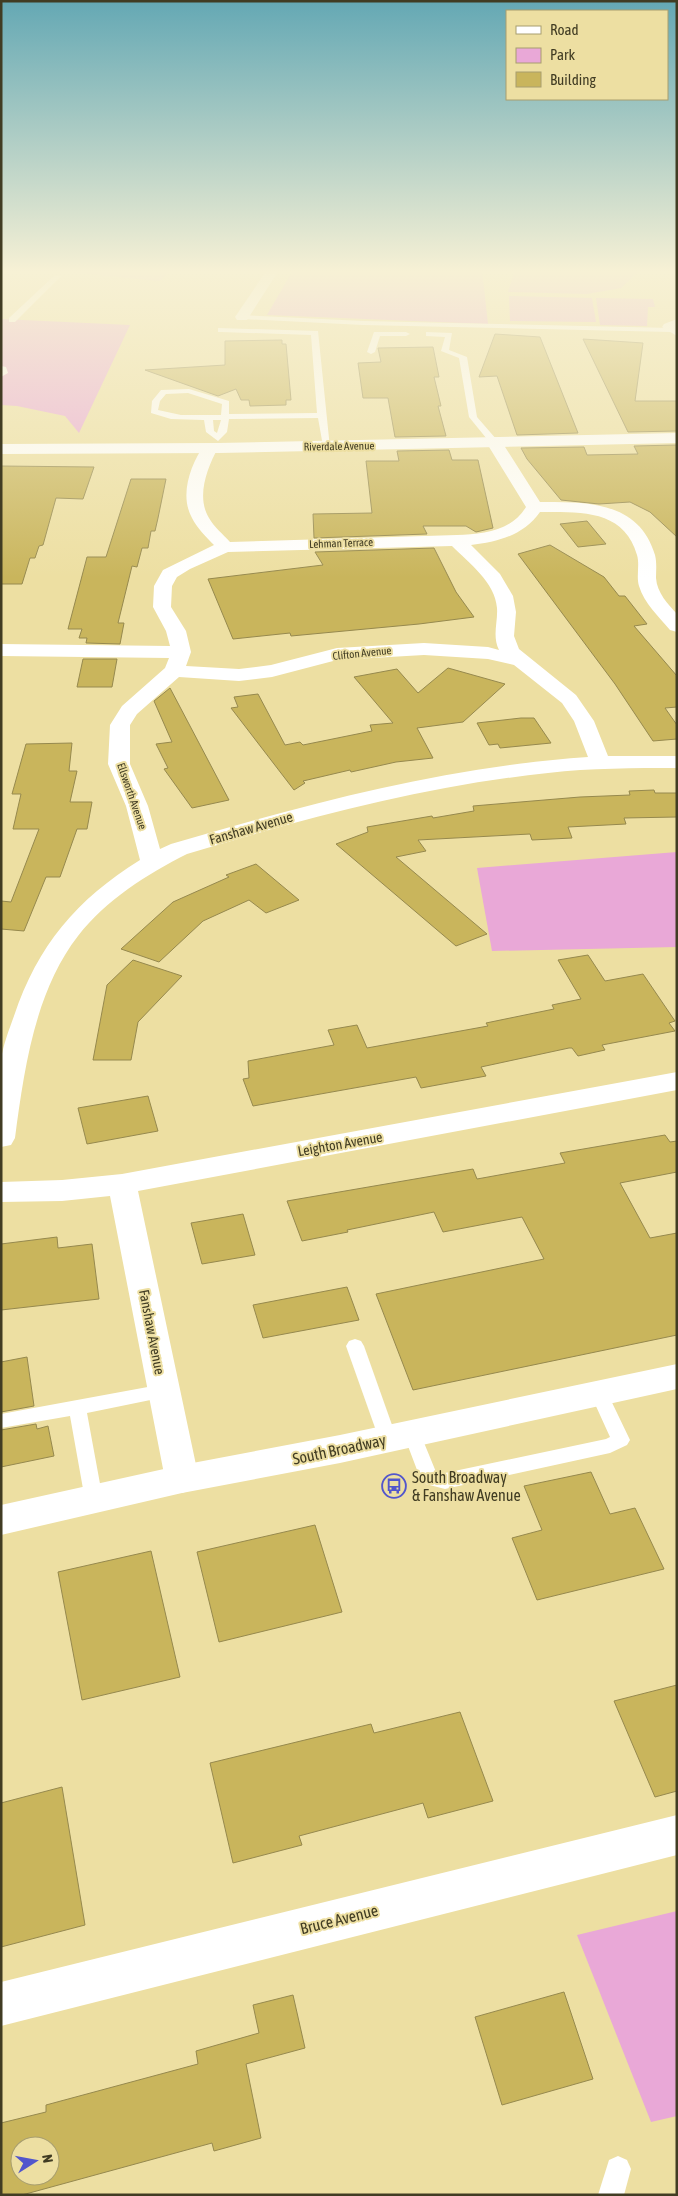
<svg xmlns="http://www.w3.org/2000/svg" width="678" height="2196" viewBox="0 0 678 2196" font-family="'Asap Condensed',sans-serif">
<rect width="100%" height="100%" fill="#eddfa2"/>
<g fill="#e9a8d7">
<polygon points="50,270 172,270 159,281"/>
<polygon points="293,270 482,270 488,324 267,315"/>
<polygon points="515,270 640,270 621,288 587,294 508,292"/>
<polygon points="509,296 592,298 596,322 510,321"/>
<polygon points="596,298 653,299 655,307 648,307 647,326 600,325"/>
<polygon points="1,319 130,325 79,433 65,416 17,406 1,405"/>
<polygon points="677,852 677,947 492,951 477,868"/>
<polygon points="677,1911 677,2116 651,2122 577,1935"/>
</g>
<g fill="#c9b55c" stroke="#96894e" fill-rule="evenodd">
<polygon points="495,334 540,337 578,433 517,435 497,376 479,377"/>
<polygon points="583,339 643,343 635,401 677,401 677,431 628,432"/>
<polygon points="282,340 282,344 286,344 291,400 286,400 286,405 250,406 249,400 241,400 236,389 218,396 145,370 225,365 225,341"/>
<polygon points="433,347 439,377 434,377 441,406 438,406 446,436 395,437 388,398 363,398 358,363 381,362 378,348"/>
<polygon points="677,445 677,537 650,512 630,502 599,504 561,500 527,459 521,448 584,447 587,455 638,454 634,446"/>
<polygon points="449,450 452,460 478,460 493,528 476,532 466,526 423,526 427,534 314,538 313,514 372,513 366,461 399,461 397,451"/>
<polygon points="1,466 94,467 83,499 56,498 43,545 39,546 35,558 30,558 22,584 1,584"/>
<polygon points="131,479 166,479 158,518 155,531 151,531 148,548 142,548 137,567 132,566 118,623 124,623 120,644 86,643 87,638 79,638 82,629 68,629 87,557 106,557"/>
<polygon points="587,521 606,544 578,547 560,524"/>
<polygon points="550,545 604,577 619,596 625,596 647,624 634,626 677,676 677,707 665,708 677,725 677,739 653,741 615,684 518,554"/>
<polygon points="434,548 456,592 474,617 419,624 291,636 290,633 233,639 208,579 323,565 315,552"/>
<polygon points="83,659 117,659 112,687 77,687"/>
<polygon points="448,668 505,684 463,722 417,728 433,758 396,762 351,772 350,770 303,781 305,783 294,790 231,708 238,707 234,697 258,694 285,745 300,742 303,745 372,731 370,725 393,723 354,677 397,669 418,693"/>
<polygon points="170,688 229,800 192,808 164,769 168,768 156,744 172,742 154,701"/>
<polygon points="521,718 534,718 551,743 500,748 498,744 489,745 477,723"/>
<polygon points="72,743 69,771 77,771 70,802 92,802 87,829 77,829 60,877 46,877 24,931 1,929 1,901 11,902 39,829 13,829 21,794 12,794 26,744"/>
<polygon points="654,790 655,793 677,793 677,817 624,818 626,824 568,827 572,838 532,840 530,834 418,840 426,851 396,857 487,934 456,946 336,844 368,832 367,827 432,816 433,818 474,811 473,806 580,797 630,795 629,791"/>
<polygon points="256,864 299,900 266,913 249,900 203,921 159,962 121,949 173,902 229,877 226,875"/>
<polygon points="588,955 605,981 643,974 675,1021 669,1023 675,1031 602,1045 605,1050 578,1056 572,1048 569,1048 481,1067 486,1076 421,1088 416,1077 253,1106 243,1079 249,1078 248,1061 334,1045 328,1030 357,1025 367,1048 488,1026 486,1023 554,1009 552,1005 581,999 558,960"/>
<polygon points="133,960 182,976 138,1022 131,1060 93,1060 107,985"/>
<polygon points="148,1096 158,1131 87,1144 78,1108"/>
<polygon points="665,1135 670,1142 677,1141 677,1172 620,1183 650,1238 677,1233 677,1335 413,1390 376,1294 544,1259 522,1217 443,1232 434,1212 347,1230 348,1232 302,1241 287,1201 473,1169 477,1179 565,1163 560,1153"/>
<polygon points="243,1214 255,1255 202,1264 191,1223"/>
<polygon points="57,1237 58,1248 92,1244 99,1299 1,1310 1,1244"/>
<polygon points="347,1287 359,1320 263,1338 253,1305"/>
<polygon points="27,1357 34,1406 1,1412 1,1362"/>
<polygon points="36,1424 37,1429 48,1426 54,1456 1,1467 1,1430"/>
<polygon points="591,1472 610,1514 635,1508 664,1569 537,1600 512,1538 542,1530 524,1486"/>
<polygon points="315,1525 342,1612 219,1642 197,1552"/>
<polygon points="151,1551 180,1677 82,1700 58,1572"/>
<polygon points="677,1685 677,1791 655,1797 614,1701"/>
<polygon points="460,1712 493,1801 428,1818 423,1803 299,1836 302,1845 233,1863 210,1763 371,1724 374,1733"/>
<polygon points="62,1787 85,1925 1,1947 1,1803"/>
<polygon points="564,1992 593,2079 502,2105 475,2017"/>
<path d="M293,1995L305,2048L246,2064L261,2138L214,2151L212,2143L22,2195H1V2123L46,2112V2105L198,2064L196,2051L259,2033L253,2005ZM20,2146H50V2176H20Z"/>
</g>
<g fill="none" stroke-linecap="round" stroke-linejoin="round">
<g fill="#fff" fill-rule="evenodd">
<polygon points="55,275 61,276 15,322 9,322 9,318"/>
<polygon points="239,315 363,321 671,328 675,330 671,332 363,325 242,319 239,319"/>
<path d="M218,328L318,331L330,448L323,446L318,418L229,419L227,432L218,441L206,432L204,420L171,419L151,413L152,401L161,390L189,389L229,401V414L317,413L311,335L221,332H218ZM188,393L222,404L221,415H181L158,410L160,401L166,394ZM213,420H221L217,433L214,431Z"/>
<polygon points="374,332 406,332 410,334 406,336 380,336 375,352 371,354 367,352"/>
<polygon points="426,332 452,333 449,350 467,357 477,417 497,440 497,444 491,444 469,417 459,358 441,351 445,337 426,336"/>
<polygon points="355,1339 361,1341 364,1346 397,1439 394,1444 388,1446 382,1444 379,1439 346,1346 349,1341"/>
<polygon points="164,1384 170,1386 173,1391 170,1396 87,1413 103,1500 101,1506 94,1508 87,1506 85,1500 70,1416 1,1428 1,1414"/>
<polygon points="599,1386 605,1388 630,1440 627,1445 610,1453 445,1489 422,1483 403,1433 406,1428 412,1426 418,1428 436,1472 445,1473 606,1439 610,1437 590,1393 593,1388"/>
<polygon points="618,2156 627,2160 631,2169 624,2195 598,2195 609,2160"/>
</g>
<g fill="#fff" fill-rule="evenodd">
<polygon points="267,270 279,270 247,320 237,320 235,317"/>
<polygon points="677,319 677,336 662,327 664,324"/>
<polygon points="1,366 6,367 8,373 1,377"/>
<path d="M494,437L500,439L540,502C587,502 639,501 655,555C657,563 656,571 656,578C657,593 668,604 677,614V632L670,630C659,617 644,603 639,586C636,576 640,565 637,555C624,509 580,512 540,512C524,535 498,542 471,545L500,574L513,596L516,612L514,636L519,649L576,695L594,721L608,756H677V768C634,768 591,768 548,773C425,786 306,818 187,854C147,874 106,900 78,936C35,991 24,1070 15,1138L11,1145L1,1147C1,1120 0,1086 1,1060C3,1045 9,1030 14,1016C38,945 76,900 140,860L126,806L108,764L110,725L122,706L165,668L169,658L1,656V644L170,646L166,631L153,607L154,586L163,570L214,545C206,537 197,528 192,518C179,495 191,464 204,445H216L218,448C207,468 196,497 209,518C214,527 223,534 230,542L457,535C482,534 512,531 526,507L486,442L488,439ZM452,546C469,563 495,582 497,608C498,622 492,636 499,650L488,647L424,643L337,648L271,665L239,669L186,666L191,652L186,631L171,607L172,586L177,577L190,569L228,552ZM424,655L488,659L514,665L562,703L574,721L588,757C445,767 307,804 171,844L160,849L148,806L130,764V725L137,714L179,677L239,681L272,677L337,660Z"/>
<polygon points="677,1072 677,1090 138,1191 199,1479 194,1489 182,1493 170,1489 165,1479 110,1196 62,1201 1,1202 1,1182 62,1180 122,1174"/>
<polygon points="677,1815 677,1855 1,2026 1,1982"/>
</g>
<polygon fill="#fff" fill-rule="evenodd" points="677,433 677,443 218,453 1,454 1,444 218,443"/>
<polygon fill="#fff" fill-rule="evenodd" points="677,1364 677,1389 340,1463 182,1493 1,1535 1,1505 182,1465 340,1435"/>
</g>
<linearGradient id="sky" x2="0" y2="1"><stop stop-color="#64a8b4"/><stop offset="0.47" stop-color="#f7f1d5"/><stop offset="1" stop-color="#f7f1d5" stop-opacity="0"/></linearGradient>
<rect width="678" height="578" fill="url(#sky)"/>
<defs>
<g id="bus-ring" transform="scale(1.25)"><circle r="9.5" fill="#eddfa2" stroke="#5256cc" stroke-width="1.5"/><path d="M-5-6H5V4H4V6H2V4H-2V6H-4V4H-5ZM-3.5-4V0h7V-4ZM-3.5 1.2v1.5H-2V1.2ZM2 1.2v1.5H3.5V1.2Z" fill="#5256cc"/></g>
</defs>
<g fill-rule="evenodd">
<use href="#bus-ring" x="394" y="1486"/>
</g>
<g text-anchor="middle" stroke-width="4" stroke-linejoin="round" paint-order="stroke">
<g font-size="11" fill="#413c23" stroke="#eddfa2">
<text transform="translate(339 446) rotate(-1)" y="4">Riverdale Avenue</text>
<text transform="translate(341 543) rotate(-2)" y="4">Lehman Terrace</text>
<text transform="translate(362 653) rotate(-6)" y="4">Clifton Avenue</text>
<text transform="translate(132 796) rotate(71)" y="4">Ellsworth Avenue</text>
</g>
<g font-size="14" fill="#413c23" stroke="#eddfa2">
<text transform="translate(251 828) rotate(-16)" y="5">Fanshaw Avenue</text>
<text transform="translate(340 1144) rotate(-10)" y="5">Leighton Avenue</text>
<text transform="translate(152 1332) rotate(79)" y="5">Fanshaw Avenue</text>
</g>
<g font-size="16" fill="#413c23" stroke="#eddfa2">
<text transform="translate(339 1449) rotate(-12)" y="6">South Broadway</text>
<text transform="translate(339 1919) rotate(-14)" y="6">Bruce Avenue</text>
</g>
<g font-size="16" fill="#413c23" stroke="#eddfa2" text-anchor="start">
<text x="412" y="1483">South Broadway<tspan x="412" dy="18">&amp; Fanshaw Avenue</tspan></text>
</g>
</g>
<rect width="678" height="2196" fill="none" stroke="#413c23" stroke-width="5"/>
<rect x="506" y="10" width="162" height="90" fill="#eddfa2" stroke="#a89e6f"/>
<rect x="516" y="26" width="25" height="8" fill="#ffffff" stroke="#a89e6f"/>
<text x="550" y="35" font-size="15" fill="#413c23">Road</text>
<rect x="516" y="48" width="25" height="15" fill="#e9a8d7" stroke="#a89e6f"/>
<text x="550" y="60" font-size="15" fill="#413c23">Park</text>
<rect x="516" y="72" width="25" height="15" fill="#c9b55c" stroke="#a89e6f"/>
<text x="550" y="85" font-size="15" fill="#413c23">Building</text>
<g transform="translate(35 2161) rotate(79)"><circle r="24" fill="#eddfa2" stroke="#a89e6f"/>
<path d="M0-4L9 19L0 12L-9 19Z" fill="#5256cc"/>
<text y="-8" font-size="14" font-weight="bold" text-anchor="middle" fill="#413c23">N</text>
</g>
</svg>
